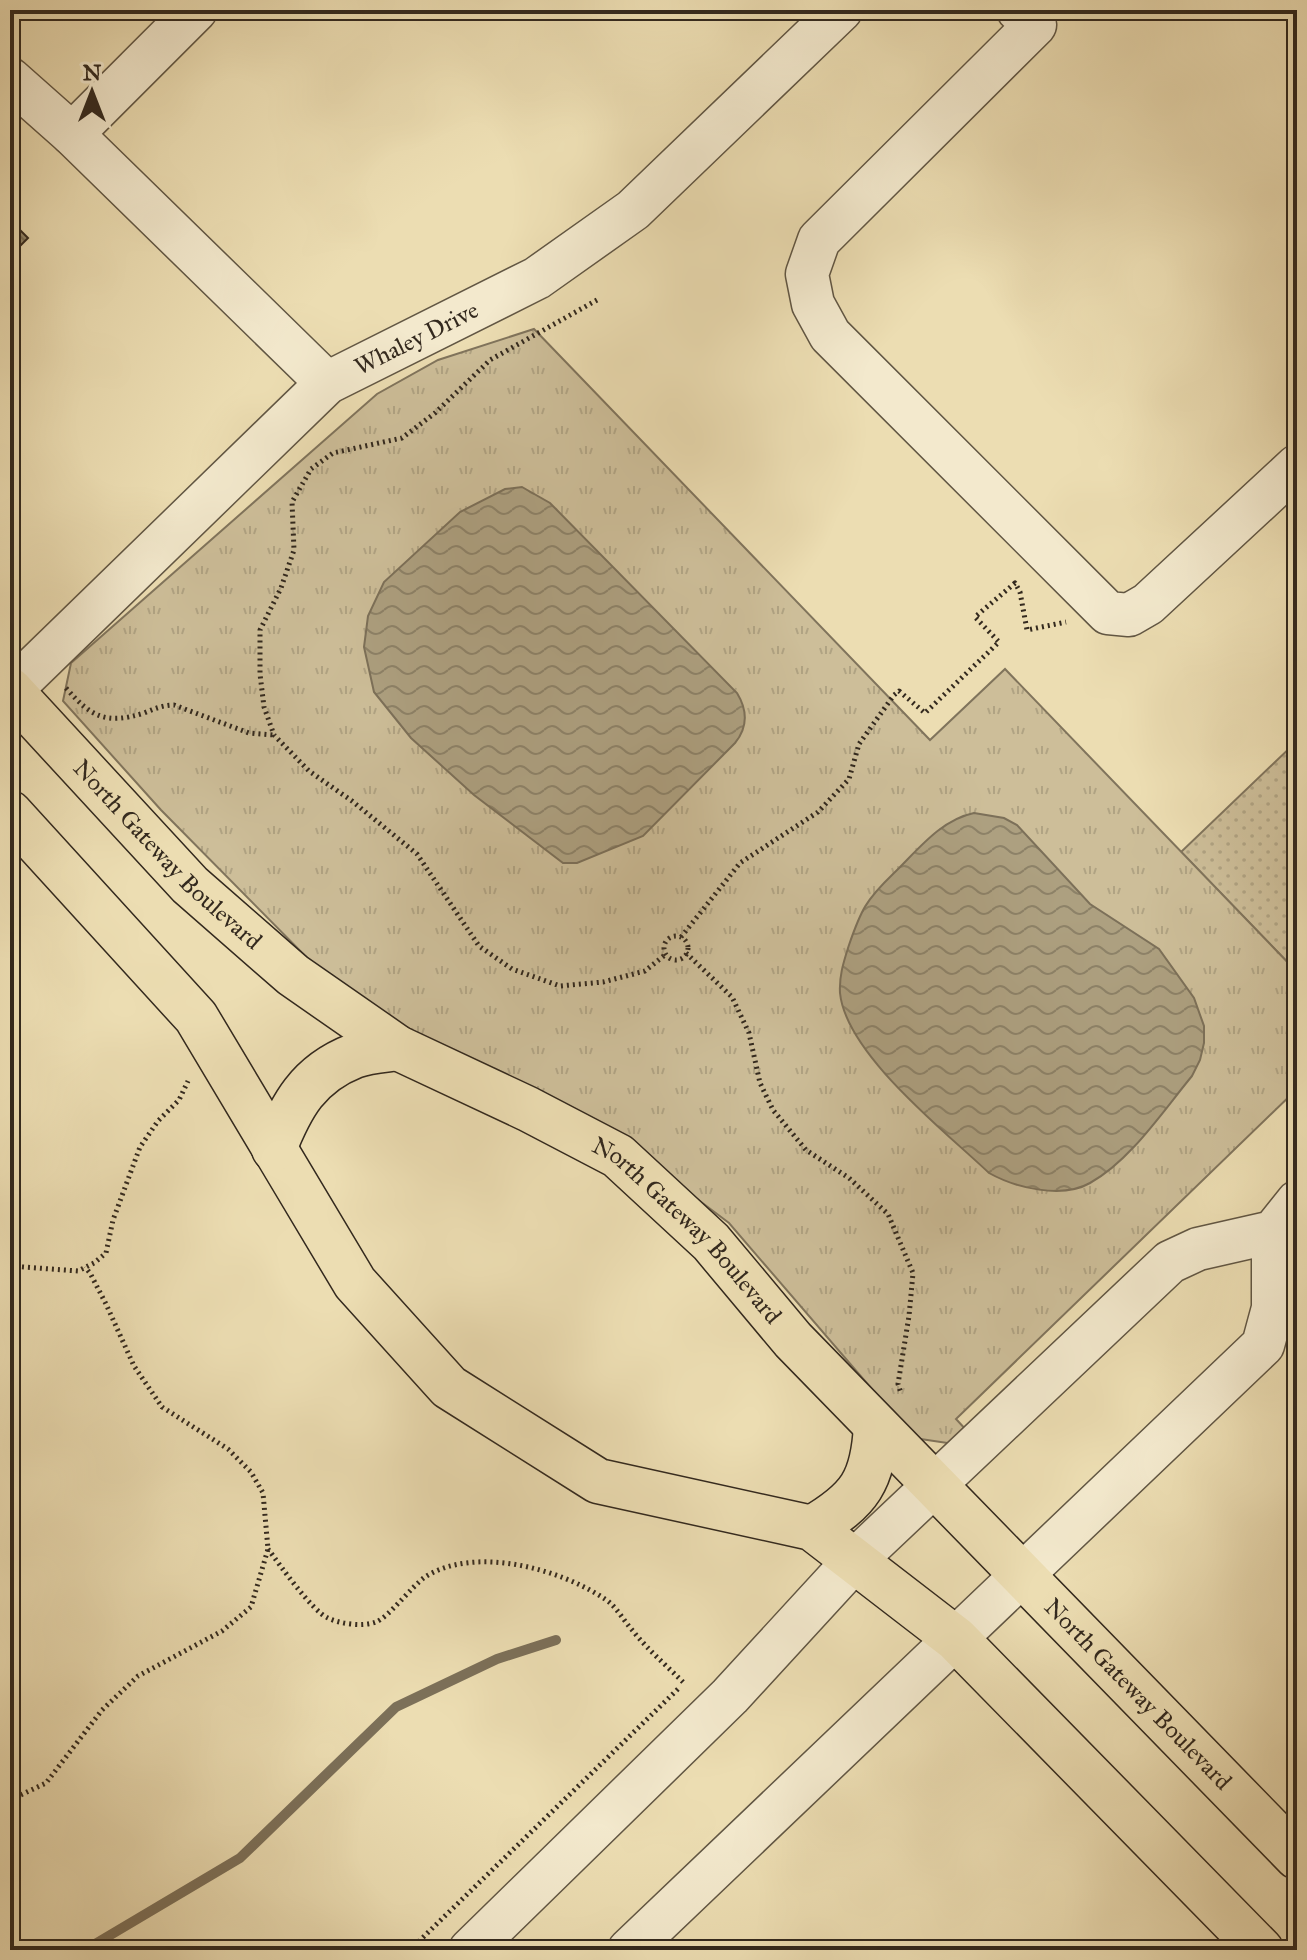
<svg xmlns="http://www.w3.org/2000/svg" width="1307" height="1960" viewBox="0 0 1307 1960" font-family="'IM FELL Great Primer',serif">
<defs>
<pattern id="grass-dots" width="8" height="8" patternUnits="userSpaceOnUse" patternTransform="scale(2)"><rect width="8" height="8" fill="#cdbe99"/><path d="M2 2h.1M6 6h.1" fill="none" stroke="#b0a383" stroke-width="1.8" stroke-linecap="round"/></pattern>
<pattern id="park-tufts" width="24" height="20" patternUnits="userSpaceOnUse" patternTransform="scale(2)"><rect width="24" height="20" fill="#cdbe99"/><path d="M3 7l-1-3M5 7V3M7 7l1-3M15 17l-1-3M17 17v-4M19 17l1-3" fill="none" stroke="#b0a383"/></pattern>
<pattern id="water-waves" width="16" height="10" patternUnits="userSpaceOnUse" patternTransform="scale(2)"><rect width="16" height="10" fill="#ada080"/><path d="M0 5q4-4 8 0t8 0" fill="none" stroke="#8d8268"/></pattern>
<pattern id="building-back-hatch" width="6" height="6" patternUnits="userSpaceOnUse" patternTransform="scale(2)"><rect width="6" height="6" fill="#93876b"/><path d="M-1 5l2 2M0 0l6 6M5-1l2 2" fill="none" stroke="#796e57"/></pattern>
</defs>
<rect width="100%" height="100%" fill="#ecddb2"/>
<filter id="stains"><feTurbulence type="fractalNoise" baseFrequency=".0025" numOctaves="4"/><feColorMatrix values="0 0 0 0 .2 0 0 0 0 .09 0 0 0 0 .02 0 0 0 .5 -.17"/></filter>
<radialGradient id="worn" r=".72"><stop offset=".6" stop-color="#630" stop-opacity="0"/><stop offset="1" stop-color="#630" stop-opacity=".3"/></radialGradient>
<polygon fill="url(#grass-dots)" stroke="#80745c" stroke-width="2" points="1297,741 1297,972 1181,852"/>
<polygon fill="url(#park-tufts)" stroke="#80745c" stroke-width="2" points="534,329 930,740 1005,669 1297,972 1297,1089 956,1419 968,1432 954,1444 914,1438 729,1223 648,1162 425,1042 335,986 161,810 63,701 71,663 377,394 438,360"/>
<g fill="url(#water-waves)" stroke="#7c7059" stroke-width="2">
<path d="M522,487L550,503L737,693C748,711 748,727 735,743L643,836L577,863H563L474,795L411,738L374,692L364,647L368,616L384,582L460,512L505,489Z"/>
<path d="M974,813L1004,818L1017,825L1090,904L1159,949L1194,998L1204,1026V1043L1200,1060L1192,1076C1163,1111 1130,1161 1090,1183C1062,1199 1016,1188 989,1173C946,1132 846,1054 840,993C839,975 844,961 849,945C861,910 866,900 893,874C917,851 940,820 974,813Z"/>
</g>
<g fill="none" stroke-linecap="round" stroke-linejoin="round">
<polyline stroke="#7c7059" stroke-width="10" points="85,1950 240,1858 396,1707 497,1659 556,1640"/>
</g>
<polygon fill="url(#building-back-hatch)" stroke="#33291e" stroke-width="2" points="10,220 28,238 10,256"/>
<g fill="none" stroke-linecap="round" stroke-linejoin="round">
<g stroke="#615643" stroke-width="45">
<g id="minor">
<polyline points="1018,10 1035,25 819,240 807,274 813,304 830,335 1108,613 1129,615 1148,604 1297,466"/>
<polyline points="10,79 72,134 327,383"/>
<polyline points="72,134 196,10"/>
<path id="s1" d="M10,691L327,383L537,278L633,210L841,10"/>
<polyline points="470,1950 730,1696 854,1561 1170,1262 1198,1249 1273,1232 1297,1202"/>
<polyline points="629,1950 1263,1345 1273,1308 1273,1232"/>
</g>
</g>
<g stroke="#33291e" stroke-width="47">
<g id="major">
<path id="s2" d="M10,690L190,885L293,975L398,1048L528,1109L618,1156L711,1242L793,1340L1297,1857"/>
<polyline points="10,813 196,1017 355,1283 449,1387 598,1481 812,1528 956,1639 1261,1950"/>
<path d="M274,1149C291,1106 308,1074 354,1056C367,1051 384,1050 398,1048"/>
<path d="M812,1528C860,1500 873,1481 876,1426"/>
</g>
</g>
<g stroke="#33291e" stroke-width="5" stroke-dasharray="2 4" stroke-linecap="butt">
<polyline points="597,300 490,360 435,413 402,438 333,453 311,469 292,502 294,550 281,588 260,630 260,674 264,707 274,735 309,771 352,801 417,854 479,946 512,969 560,986 603,982 645,971 666,954"/>
<path d="M66,688C91,717 106,725 144,713C154,709 163,705 174,705L249,733L274,735"/>
<circle cx="676" cy="948" r="12"/>
<polyline points="681,937 740,863 818,812 849,779 859,744 894,695 899,691 925,713 999,642 975,617 1015,583 1020,592 1027,630 1066,622"/>
<polyline points="686,953 732,997 749,1033 760,1083 773,1110 806,1150 849,1178 888,1214 913,1273 909,1316 898,1384 901,1393"/>
<polyline points="10,1266 78,1271 94,1263 106,1253 113,1220 140,1147 158,1121 179,1100 188,1081"/>
<path d="M268,1549C280,1565 312,1611 328,1618C340,1624 363,1627 376,1622C389,1617 411,1587 425,1577C475,1545 560,1569 605,1599C617,1607 623,1620 633,1631C648,1650 667,1666 684,1683"/>
<polyline points="10,1800 46,1783 102,1710 138,1676 222,1631 251,1607 268,1549 263,1493 251,1472 228,1449 162,1407 134,1366 106,1304 90,1273 85,1267"/>
<polyline points="410,1950 679,1688"/>
</g>
<use href="#minor" stroke="#f3e9cd" stroke-width="42"/>
<use href="#major" stroke="#ecddb2" stroke-width="44"/>
</g>
<g text-anchor="middle" stroke-width="6" stroke-linejoin="round" paint-order="stroke">
<g font-size="24" fill="#33291e" stroke="#f3e9cd">
<text dy="8" stroke="none"><textPath href="#s1" startOffset="542">Whaley Drive</textPath></text>
<text dy="8" stroke="none"><textPath href="#s2" startOffset="228">North Gateway Boulevard</textPath></text>
<text dy="8" stroke="none"><textPath href="#s2" startOffset="876">North Gateway Boulevard</textPath></text>
<text dy="8" stroke="none"><textPath href="#s2" startOffset="1524">North Gateway Boulevard</textPath></text>
</g>
</g>
<rect width="1307" height="1960" fill="none" stroke="#ecddb2" stroke-width="40"/>
<rect x="12" y="12" width="1283" height="1936" fill="none" stroke="#33291e" stroke-width="4"/>
<rect x="20" y="20" width="1267" height="1920" fill="none" stroke="#33291e" stroke-width="2"/>
<g transform="translate(92 92)" stroke="#f3e9cd" stroke-width="6" paint-order="stroke">
<path d="M0-6L14 30L0 20L-14 30Z" fill="#33291e"/>
<text y="-12" font-size="22" font-weight="bold" text-anchor="middle" fill="#33291e">N</text>
</g>
<rect width="100%" height="100%" filter="url(#stains)"/>
<rect width="100%" height="100%" fill="url(#worn)"/>
</svg>
